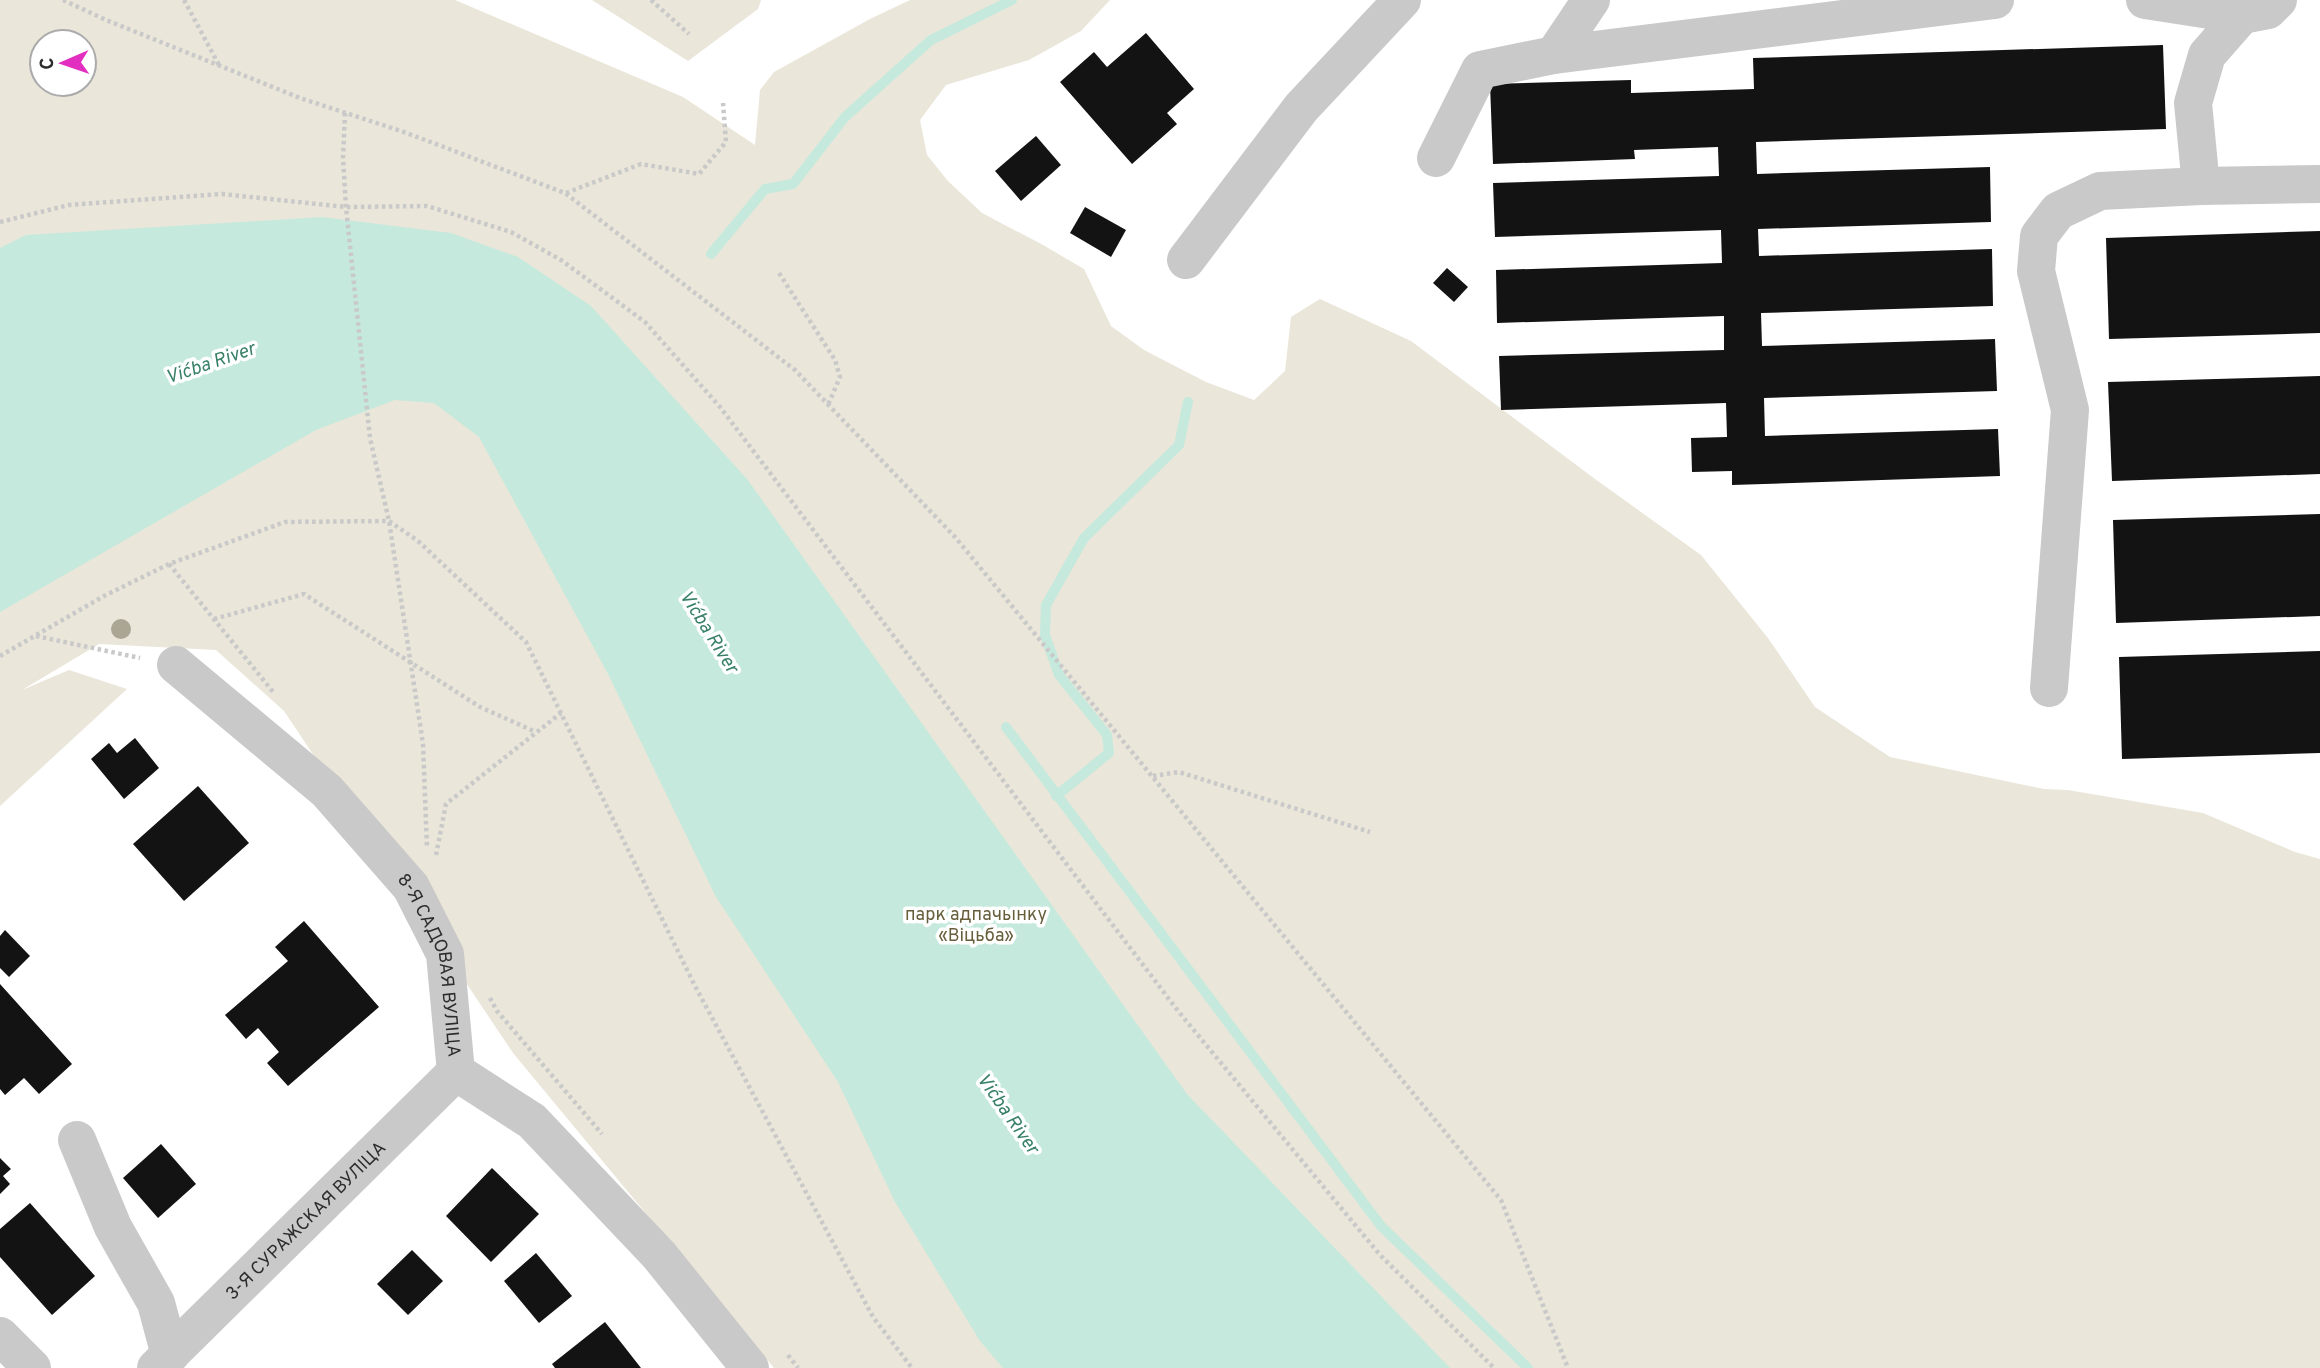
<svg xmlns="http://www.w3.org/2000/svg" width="2320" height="1368" viewBox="0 0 2320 1368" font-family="Overpass,sans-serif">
<rect width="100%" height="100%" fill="#fff"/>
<g fill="#eae6d9" fill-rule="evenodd">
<path d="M0,0H455L683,97L755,145L760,90L774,72L870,19L910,0H1110L1081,31L1029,60L946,85L920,120L927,155L948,181L982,213L1043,245L1084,269L1111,326L1144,350L1206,382L1254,400L1285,371L1291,317L1320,299L1411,341L1595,479L1701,555L1768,638L1815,707L1890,757L2044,789L2068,790L2203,813L2295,852L2320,859V1368H774L513,1053L284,711L216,650L99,644L22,690L69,670L127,689L0,806ZM42,42H84V84H42Z"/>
<polygon points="592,0 761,0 758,9 688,61"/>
</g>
<polygon fill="#c5eadd" points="322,217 451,233 518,257 591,306 747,479 1187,1094 1450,1368 1003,1368 980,1341 895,1202 838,1082 716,897 608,674 479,437 434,403 395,400 316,430 0,612 0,248 26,235"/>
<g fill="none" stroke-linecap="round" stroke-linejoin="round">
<g stroke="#c5eadd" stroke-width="10">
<polyline points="711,254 765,189 793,184 845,117 931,40 1012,0"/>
<polyline points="1006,727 1381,1226 1528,1368"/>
<polyline points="1056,796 1109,753 1107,735 1059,675 1045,635 1046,605 1084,538 1179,445 1188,402"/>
</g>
</g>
<g fill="#131313">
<polygon points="1146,33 1194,89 1167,113 1177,124 1132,164 1060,82 1094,52 1107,67"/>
<polygon points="2163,45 2166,129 1756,142 1757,174 1990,167 1991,222 1758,229 1759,256 1992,249 1993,306 1761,313 1762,346 1995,339 1997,391 1764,398 1765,436 1998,429 2000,476 1732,485 1732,471 1692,472 1691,438 1727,437 1726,403 1501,410 1499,356 1724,350 1724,316 1497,323 1496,270 1722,263 1721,230 1495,237 1493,183 1719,176 1718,147 1634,150 1635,159 1493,164 1490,84 1631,80 1631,93 1754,89 1753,58"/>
<polygon points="1036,136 1061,165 1021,201 995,171"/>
<polygon points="1085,207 1126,230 1111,257 1070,233"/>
<polygon points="2320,231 2320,333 2109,339 2106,238"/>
<polygon points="1447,268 1468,287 1454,302 1433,283"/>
<polygon points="2320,376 2320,474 2112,481 2108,382"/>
<polygon points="2320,514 2320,616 2116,623 2113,520"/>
<polygon points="2320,651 2320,753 2122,759 2119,657"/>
<polygon points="135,738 159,768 124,799 91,759 109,743 117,753"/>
<polygon points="198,786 249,843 184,901 133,844"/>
<polygon points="304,921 379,1007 288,1086 267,1063 279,1052 258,1028 246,1039 225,1015 288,961 275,947"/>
<polygon points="5,930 30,956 9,977 0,968 0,936"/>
<polygon points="0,984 72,1064 39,1094 24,1078 5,1095 0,1089"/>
<polygon points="161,1144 196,1184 158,1218 123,1178"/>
<polygon points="0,1158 11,1169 3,1176 10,1184 0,1194"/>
<polygon points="492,1168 539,1214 491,1262 446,1216"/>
<polygon points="30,1203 95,1276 52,1315 0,1257 0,1229"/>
<polygon points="412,1250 443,1281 408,1315 377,1284"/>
<polygon points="536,1253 572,1296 539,1323 504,1281"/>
<polygon points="605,1322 641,1368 555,1368 552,1364"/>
</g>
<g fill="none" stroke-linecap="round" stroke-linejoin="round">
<g stroke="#c9c9c9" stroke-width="4.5" stroke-dasharray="3.5 3.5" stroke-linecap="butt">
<polyline points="63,0 106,20 300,98 404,132 565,193 795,370 955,537 1501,1200 1568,1368"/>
<polyline points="184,0 219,65"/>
<polyline points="651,0 689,34"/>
<polyline points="345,113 343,158 346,207 370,438 389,521 423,744 427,848"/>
<polyline points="566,193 641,164 699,174 726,142 723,103"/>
<polyline points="0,222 69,205 222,194 346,207 427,206 511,232 561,260 645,322 720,407 1178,1011 1380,1255 1494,1368"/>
<polyline points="779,273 835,360 840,377 828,405"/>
<polyline points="169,564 274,693"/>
<polyline points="214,619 304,594 480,707 536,732"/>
<polyline points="36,636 140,658"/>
<polyline points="0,656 104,596 169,564 285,522 389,521 418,541 526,642 695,986 873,1317 912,1368"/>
<polyline points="1153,776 1179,772 1370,832"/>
<polyline points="436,855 446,804 561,713"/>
<polyline points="490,998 497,1011 602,1134"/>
<polyline points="788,1355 798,1368"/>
</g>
<g stroke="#c9c9c9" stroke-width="38">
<polyline points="2145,0 2242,15 2268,10 2278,0"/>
<polyline points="1554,55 1995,0"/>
<polyline points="1436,158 1480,70 1554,55 1591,0"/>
<polyline points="2201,186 2193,103 2207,55 2242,15"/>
<polyline points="1186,260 1301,108 1402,0"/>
<path id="s1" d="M176,665L327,791L411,887L445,954L456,1072"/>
<polyline points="2049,688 2070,410 2036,271 2039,236 2058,211 2100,191 2201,186 2320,184"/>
<polyline points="456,1072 532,1121 659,1255 750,1368"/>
<polyline points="77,1140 113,1227 156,1303 170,1355"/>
<polyline points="0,1336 32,1368"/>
<path id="s2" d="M156,1368L456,1072"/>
</g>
</g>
<circle fill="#aba693" cx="121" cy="629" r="10"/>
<g text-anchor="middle" stroke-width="7" stroke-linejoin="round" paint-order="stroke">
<g font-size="18" fill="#675e3b" stroke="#fff">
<text x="976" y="920">парк адпачынку<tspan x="976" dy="21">«Віцьба»</tspan></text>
</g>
<g font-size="18" fill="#2c2c2c" stroke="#fff">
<text dy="6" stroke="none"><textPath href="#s1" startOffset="406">8-Я САДОВАЯ ВУЛІЦА</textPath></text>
<text dy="6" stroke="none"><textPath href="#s2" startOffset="210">3-Я СУРАЖСКАЯ ВУЛІЦА</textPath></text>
</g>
<g font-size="19" font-style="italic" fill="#388167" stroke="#fff">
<text transform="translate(210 362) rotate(-19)" y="7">Vićba River</text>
<text transform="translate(710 631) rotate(58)" y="7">Vićba River</text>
<text transform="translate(1009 1113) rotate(55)" y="7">Vićba River</text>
</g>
</g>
<g transform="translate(63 63) rotate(268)"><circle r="33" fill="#ffffff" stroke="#ababab" stroke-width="2"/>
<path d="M0-5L12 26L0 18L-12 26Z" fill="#e32fc0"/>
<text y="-10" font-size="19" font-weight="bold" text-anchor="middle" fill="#2c2c2c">С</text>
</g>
</svg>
